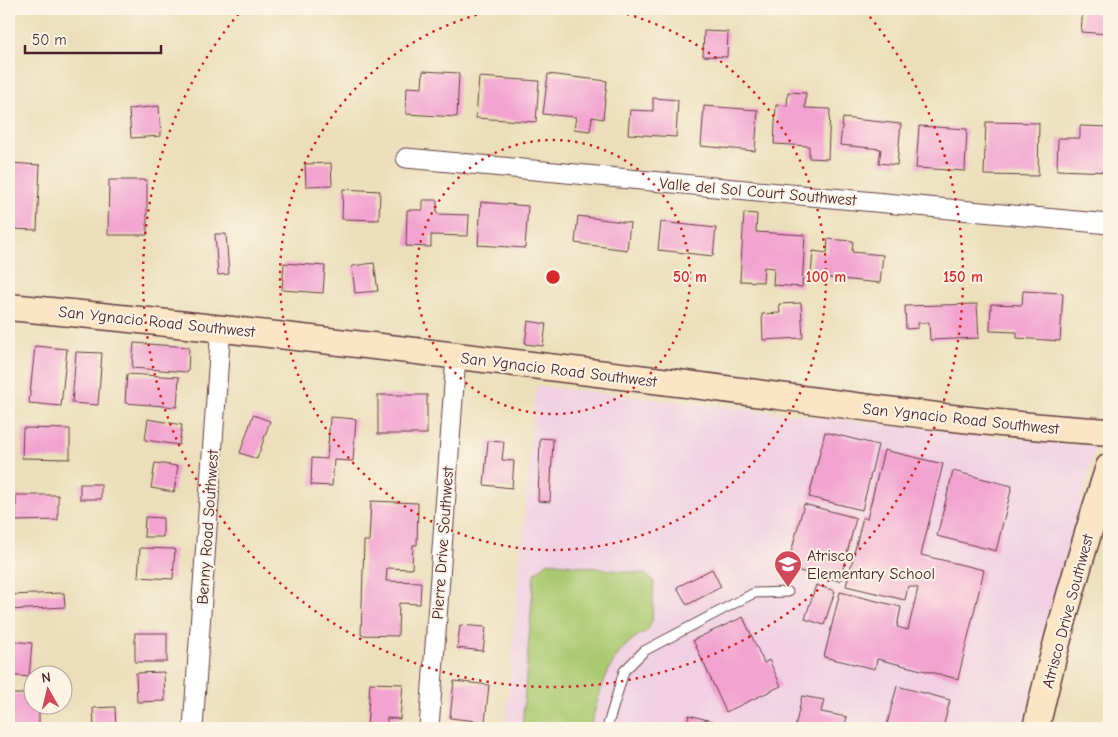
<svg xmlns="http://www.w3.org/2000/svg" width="1118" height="737" viewBox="0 0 1118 737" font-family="'Comic Neue',sans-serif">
<rect width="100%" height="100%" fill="#fcf5e5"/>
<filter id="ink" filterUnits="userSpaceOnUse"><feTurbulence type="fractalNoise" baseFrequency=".02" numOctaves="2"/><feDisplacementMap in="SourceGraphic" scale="10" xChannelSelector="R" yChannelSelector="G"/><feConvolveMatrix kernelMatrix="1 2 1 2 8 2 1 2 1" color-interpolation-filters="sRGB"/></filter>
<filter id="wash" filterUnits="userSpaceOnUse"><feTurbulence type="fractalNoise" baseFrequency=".0096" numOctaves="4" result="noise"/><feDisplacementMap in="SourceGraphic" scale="20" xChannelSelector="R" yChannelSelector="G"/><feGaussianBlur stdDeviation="1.12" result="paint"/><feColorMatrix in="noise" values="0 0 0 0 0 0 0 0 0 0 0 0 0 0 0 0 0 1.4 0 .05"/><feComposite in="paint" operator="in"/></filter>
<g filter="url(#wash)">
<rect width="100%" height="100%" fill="#ebdeba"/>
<polygon fill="#f1d0e3" points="536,386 1095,447 1023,728 505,728"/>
<path fill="#abc971" stroke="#7a744e" d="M548,562L645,574L654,582L652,621L647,631C608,649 601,690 590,728H522L534,574Z"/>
<g id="blocks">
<g fill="#f2a3d0">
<polygon points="1083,9 1109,9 1109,34 1081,32"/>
<polygon points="704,31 728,32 727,57 703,56"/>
<polygon points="423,71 459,73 457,117 406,114 407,87 422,88"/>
<polygon points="548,74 607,81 603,119 592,117 590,131 574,129 576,117 543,114"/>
<polygon points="479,77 539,81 536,122 476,118"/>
<polygon points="788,92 806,93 805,108 830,109 828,159 809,158 809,146 774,144 776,105 787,106"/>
<polygon points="653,98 678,100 676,137 628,134 630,110 653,111"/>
<polygon points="159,106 161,136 131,138 129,109"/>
<polygon points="704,106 758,110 755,151 701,146"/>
<polygon points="843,118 901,124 897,165 879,163 881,149 840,145"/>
<polygon points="986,122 1039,123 1038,176 984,175"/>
<polygon points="919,126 967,129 965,171 916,168"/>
<polygon points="1080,126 1109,127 1109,172 1057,170 1058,138 1080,138"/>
<polygon points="9,163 40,165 37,230 9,229"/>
<polygon points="331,163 332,185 306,186 305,164"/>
<polygon points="109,180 147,180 147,235 108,235"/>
<polygon points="343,189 380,191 379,220 342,219"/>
<polygon points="423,200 437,200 437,214 469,215 468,236 431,235 431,247 406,246 407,210 423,210"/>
<polygon points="481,202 528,206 525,248 478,245"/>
<polygon points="744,213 757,214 756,232 805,235 802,287 773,285 774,268 764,267 763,282 740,281"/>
<polygon points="578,216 630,223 627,250 575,243"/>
<polygon points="661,222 716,228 713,256 658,250"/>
<polygon points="215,234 226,234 229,274 218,275"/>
<polygon points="828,239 853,241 852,252 883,255 880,283 811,276 813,251 827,253"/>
<polygon points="284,263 325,266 323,293 282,290"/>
<polygon points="374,263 378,291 355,293 352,266"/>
<polygon points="1023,291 1063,293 1060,341 1017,338 1017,332 990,331 991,304 1022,305"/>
<polygon points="801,303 803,338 763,340 762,314 780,313 779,304"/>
<polygon points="977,304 979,338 930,340 929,322 918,323 918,328 906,329 905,306"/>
<polygon points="528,321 546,324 543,346 525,344"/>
<polygon points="134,343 189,347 188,372 132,368"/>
<polygon points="35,346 67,349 61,406 29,403"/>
<polygon points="76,352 102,353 98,405 72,403"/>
<polygon points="127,374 179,377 177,407 125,403"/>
<rect x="378" y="395" width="49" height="39"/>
<polygon points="253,415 270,421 257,459 240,453"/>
<polygon points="330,417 356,419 353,461 334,460 332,486 311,485 312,458 327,459"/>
<polygon points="148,419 182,425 179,445 145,440"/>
<polygon points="23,428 70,429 70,459 22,458"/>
<polygon points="825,432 878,445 862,510 809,497"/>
<polygon points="540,438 553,439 550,502 538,501"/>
<polygon points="488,441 504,442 502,460 514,461 512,488 484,485"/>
<polygon points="884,450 943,464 921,555 984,570 958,679 877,659 875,669 824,657 840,592 901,607 897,627 908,630 918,588 908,586 905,600 846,586 863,517 867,519"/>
<polygon points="155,463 178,466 174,492 151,488"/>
<polygon points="953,471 1012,486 996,551 937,536"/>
<rect x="80" y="484" width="21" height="15"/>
<polygon points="16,495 58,495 58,520 16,521"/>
<polygon points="371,501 418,503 417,545 413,545 412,569 387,568 386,581 421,582 420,604 399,603 398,636 361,635 364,541 369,541"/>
<polygon points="804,504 856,518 840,581 787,568"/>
<polygon points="145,517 163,518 163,537 144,537"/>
<polygon points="140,548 175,549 173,579 138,577"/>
<polygon points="712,569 721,587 687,605 677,587"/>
<polygon points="816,585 835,591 824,625 805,619"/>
<polygon points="64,593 65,607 9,610 9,595"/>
<polygon points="743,617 764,663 769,660 781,686 726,712 693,640"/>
<polygon points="460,625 486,627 483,651 457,648"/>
<rect x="135" y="633" width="32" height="29"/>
<polygon points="9,641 32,643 29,677 9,675"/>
<polygon points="164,672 165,701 137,702 136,673"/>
<polygon points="454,681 489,685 485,722 450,718"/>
<polygon points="370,683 403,684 400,719 387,718 387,728 367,728"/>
<polygon points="897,686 950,700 943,728 886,728"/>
<polygon points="9,694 32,694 32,704 39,704 39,728 9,728"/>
<polygon points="802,696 824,700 821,712 847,717 844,728 795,728"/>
<polygon points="115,707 116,728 94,728 93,708"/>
<polygon points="689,715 738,728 686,728"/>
</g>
</g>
</g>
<g filter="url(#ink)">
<use href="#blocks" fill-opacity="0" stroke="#623c40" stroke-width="1"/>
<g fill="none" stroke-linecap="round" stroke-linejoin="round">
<g stroke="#623c40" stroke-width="11">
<polyline id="lane" points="607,728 624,671 644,651 754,593 788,592"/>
</g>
<g stroke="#623c40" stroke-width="21">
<g id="street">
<polyline points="406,158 1109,224"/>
<polyline points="193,728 221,327"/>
<polyline points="429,728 456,357"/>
</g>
</g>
<g stroke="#623c40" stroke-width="29">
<g id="secondary">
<path d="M9,307C232,328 455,355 678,383C822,401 964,423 1109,432"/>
<path d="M1036,728C1056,639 1081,553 1109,467"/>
</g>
</g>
<use href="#lane" stroke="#fff" stroke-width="9"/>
<use href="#street" stroke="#fff" stroke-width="19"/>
<use href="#secondary" stroke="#fce5c4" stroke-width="26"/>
</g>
</g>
<g fill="none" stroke="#d62828" stroke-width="2.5" stroke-dasharray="2.5 5">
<circle cx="553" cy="277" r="137"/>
<path d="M605 9A273 273 0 1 1 501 9"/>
<path d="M865 11A410 410 0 1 1 241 11"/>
</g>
<defs>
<g id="school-pin" transform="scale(1.4375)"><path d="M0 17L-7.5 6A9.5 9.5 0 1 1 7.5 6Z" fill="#d1495b" stroke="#fcf5e5"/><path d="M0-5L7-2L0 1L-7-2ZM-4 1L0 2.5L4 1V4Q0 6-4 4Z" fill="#fff"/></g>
</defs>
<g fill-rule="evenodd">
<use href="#school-pin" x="788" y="564"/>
</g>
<g text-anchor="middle" stroke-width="4" stroke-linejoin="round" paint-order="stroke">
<g font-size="16" fill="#4a1f2b" stroke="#fcf5e5">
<text transform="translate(758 191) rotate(5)" y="6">Valle del Sol Court Southwest</text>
<text transform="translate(157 321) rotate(6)" y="6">San Ygnacio Road Southwest</text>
<text transform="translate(559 369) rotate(7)" y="6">San Ygnacio Road Southwest</text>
<text transform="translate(961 418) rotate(6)" y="6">San Ygnacio Road Southwest</text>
<text transform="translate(207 527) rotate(-86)" y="6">Benny Road Southwest</text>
<text transform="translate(442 543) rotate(-86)" y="6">Pierre Drive Southwest</text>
<text transform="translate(1067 611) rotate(-75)" y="6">Atrisco Drive Southwest</text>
</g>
<g font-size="16" fill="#4a1f2b" stroke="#fcf5e5" text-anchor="start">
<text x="807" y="561">Atrisco<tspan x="807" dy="18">Elementary School</tspan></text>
</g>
</g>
<circle cx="553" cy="277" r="8" fill="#d62828" stroke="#fcf5e5" stroke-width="2.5"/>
<g font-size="15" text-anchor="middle" font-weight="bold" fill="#d62828" stroke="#fcf5e5" stroke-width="4" stroke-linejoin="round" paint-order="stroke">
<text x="690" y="282">50 m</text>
<text x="826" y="282">100 m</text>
<text x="963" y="282">150 m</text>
</g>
<rect width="1118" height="737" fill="none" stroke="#fcf5e5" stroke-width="30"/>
<g transform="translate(48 690) rotate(352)"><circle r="24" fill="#fcf5e5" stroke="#b59f9b"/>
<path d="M0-4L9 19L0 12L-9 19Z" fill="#d1495b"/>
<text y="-8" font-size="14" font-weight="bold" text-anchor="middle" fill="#4a1f2b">N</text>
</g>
<path d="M25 45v8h136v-8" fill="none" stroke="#4a1f2b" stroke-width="2.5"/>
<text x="32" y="45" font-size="15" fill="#4a1f2b" stroke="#fcf5e5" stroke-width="4" paint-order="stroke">50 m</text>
</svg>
